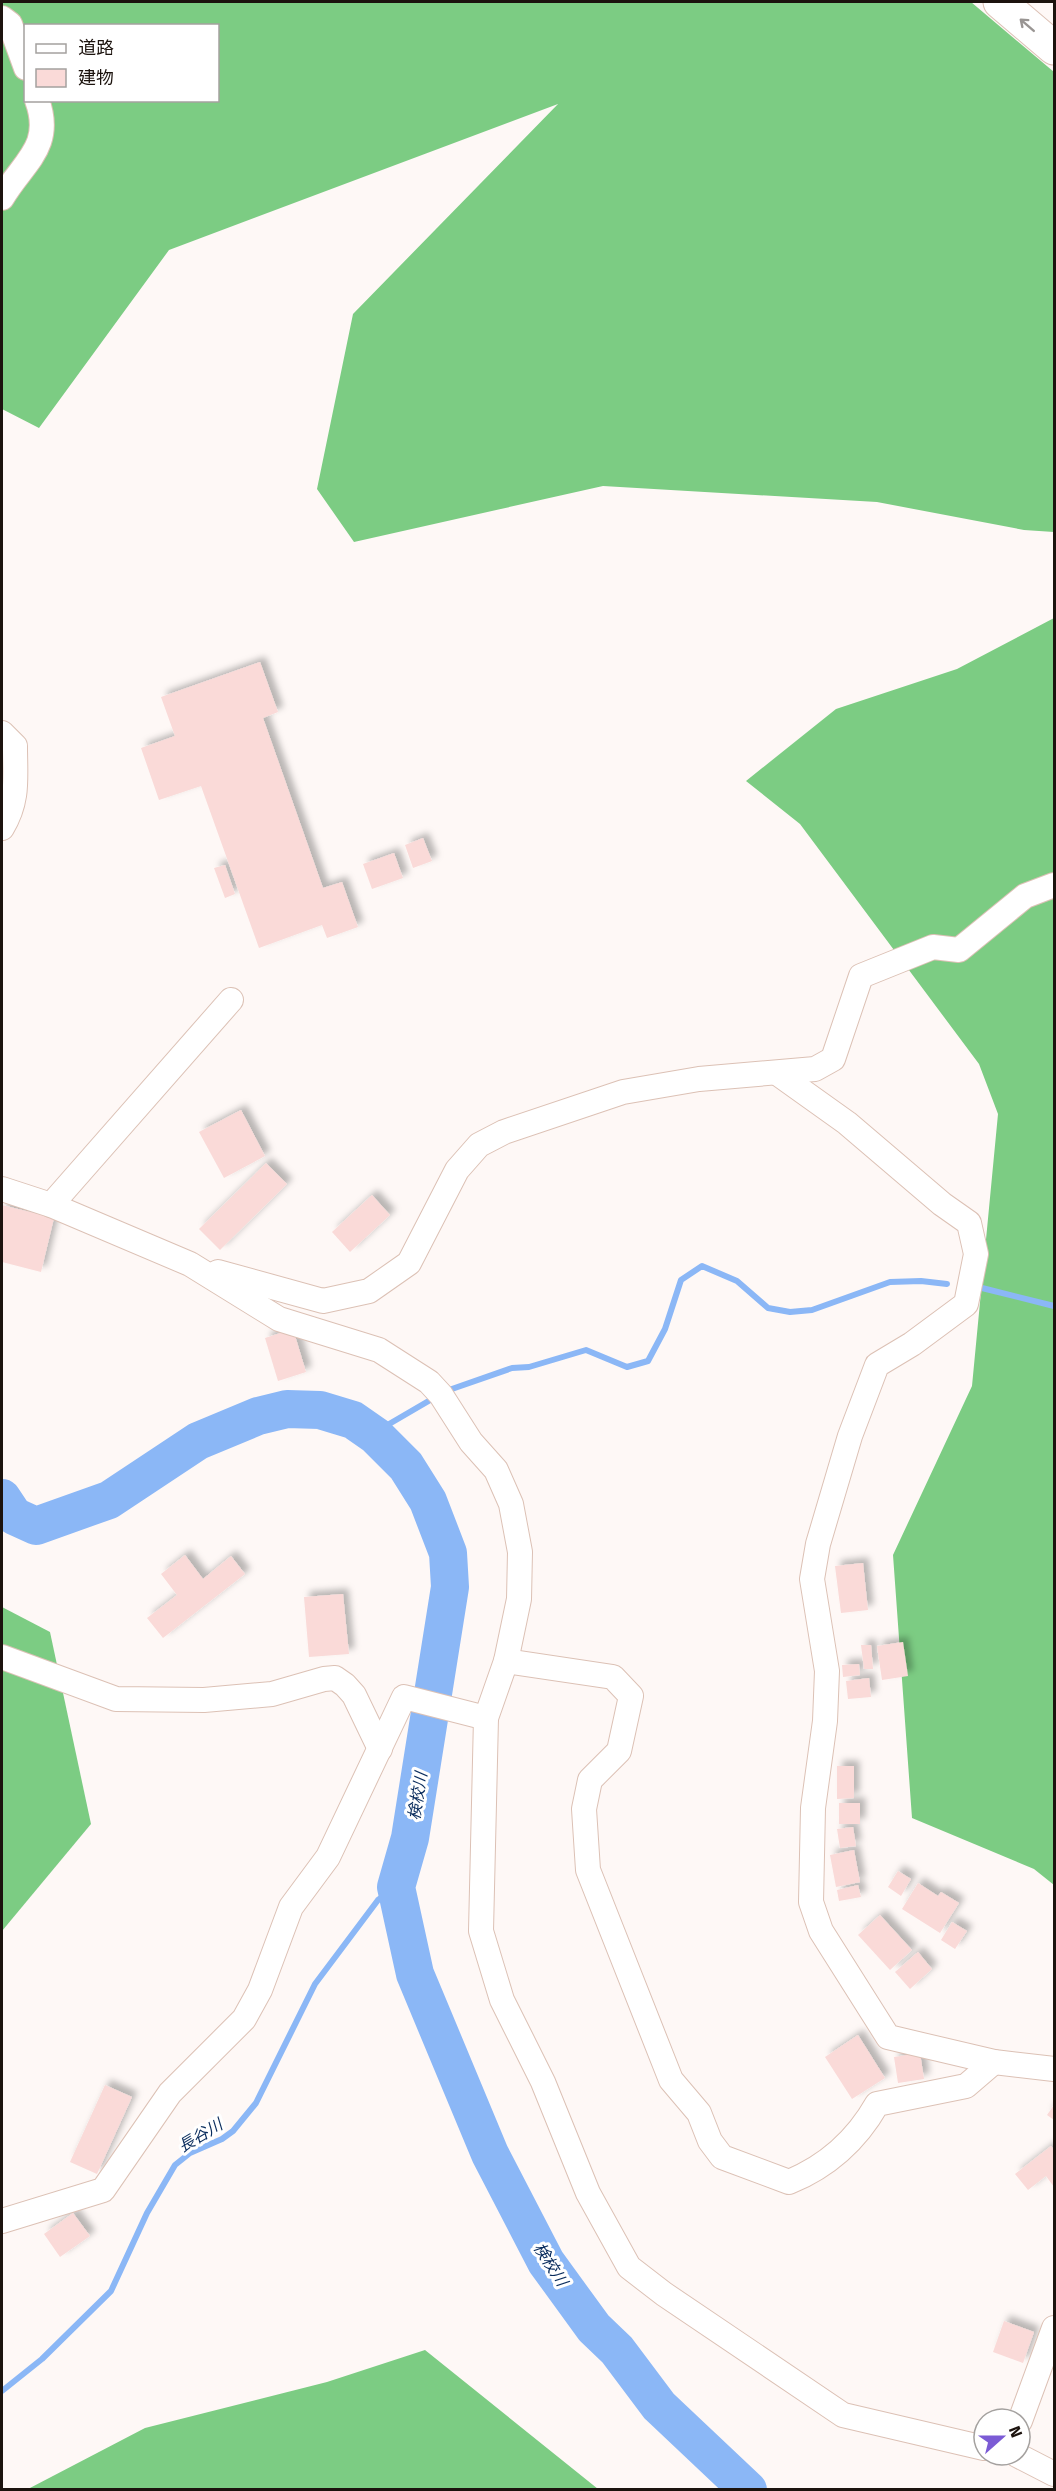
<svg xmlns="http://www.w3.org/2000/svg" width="1056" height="2491" viewBox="0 0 1056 2491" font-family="'Fira Sans','Noto Sans JP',sans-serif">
<defs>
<filter id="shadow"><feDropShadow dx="5.5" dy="-5.5" stdDeviation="3" flood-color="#0004"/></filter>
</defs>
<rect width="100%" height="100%" fill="#fef8f6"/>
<g fill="#7ccc83" fill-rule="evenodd">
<path d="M2,2H971L1054,72V532L1024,530L877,502L603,486L354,542L317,489L353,314L558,104L169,250L39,428L2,409ZM26,26H218V100H26Z"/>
<polygon points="1054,618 1054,1885 1034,1869 912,1818 893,1555 972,1386 998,1114 979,1064 800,824 746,781 836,709 957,669"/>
<polygon points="2,1607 50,1632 91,1824 2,1931"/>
<polygon points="425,2350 598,2489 28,2489 145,2428 327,2382"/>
</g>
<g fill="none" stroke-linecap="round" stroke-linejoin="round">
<g stroke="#8bb7f6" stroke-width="6">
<polyline points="982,1288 1054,1306"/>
<polyline points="449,1390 512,1368 529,1367 586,1350 627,1367 648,1361 665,1329 681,1280 702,1266 737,1281 768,1308 790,1312 812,1310 890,1282 921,1281 947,1284"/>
<polyline points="376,1436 384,1427 432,1399"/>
<polyline points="2,2391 42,2359 111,2291 147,2213 175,2165 190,2153 222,2139 233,2131 256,2103 315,1984 378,1900 396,1887"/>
</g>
<polyline stroke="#8bb7f6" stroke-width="38" points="2,1498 14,1516 36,1526 109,1500 198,1441 258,1416 287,1409 320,1410 353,1420 376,1436 406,1466 428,1501 448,1553 450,1587 410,1838 396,1887 415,1974 490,2154 546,2262 594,2328 617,2350 659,2406 748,2490"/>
</g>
<g fill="#fadad8" filter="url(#shadow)">
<polygon points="260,662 278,712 263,718 323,888 342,882 358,927 327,938 322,925 259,948 201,786 159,800 141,748 175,736 161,697"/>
<polygon points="423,838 432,861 413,868 405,845"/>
<polygon points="394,853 403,878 372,889 363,864"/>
<polygon points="225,865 235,894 225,898 214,868"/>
<polygon points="241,1110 265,1156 224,1178 199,1132"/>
<polygon points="266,1163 287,1184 220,1250 199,1229"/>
<polygon points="372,1195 390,1215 350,1252 332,1232"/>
<polygon points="2,1205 54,1218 41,1272 2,1262"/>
<polygon points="293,1329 306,1372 278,1381 265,1338"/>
<polygon points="185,1555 203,1579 231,1556 245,1574 163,1638 147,1618 177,1595 161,1574"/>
<polygon points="863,1563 868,1610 841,1613 835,1566"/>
<polygon points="343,1594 349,1654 309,1657 304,1597"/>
<polygon points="903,1642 908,1676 882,1680 877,1646"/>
<polygon points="861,1645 871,1645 873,1669 864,1669"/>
<polygon points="859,1664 860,1675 843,1677 842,1665"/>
<polygon points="869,1678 871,1697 848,1699 846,1681"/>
<polygon points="837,1766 854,1766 854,1798 837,1799"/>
<rect x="839" y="1803" width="21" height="21"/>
<polygon points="853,1827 856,1846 840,1848 837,1829"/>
<polygon points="854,1850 860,1882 836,1887 830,1855"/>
<polygon points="898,1871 911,1879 901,1896 888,1887"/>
<polygon points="918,1883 938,1896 941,1892 959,1903 940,1933 902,1909"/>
<polygon points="858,1885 861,1897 839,1901 837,1890"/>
<polygon points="880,1915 912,1950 890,1970 858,1935"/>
<polygon points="952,1922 967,1931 955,1949 941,1940"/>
<polygon points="918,1952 932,1969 910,1989 895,1972"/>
<polygon points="858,2035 885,2078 852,2099 825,2057"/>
<polygon points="920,2053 924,2079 898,2083 894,2057"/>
<polygon points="105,2085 132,2097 97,2174 70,2162"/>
<polygon points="1054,2105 1054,2120 1047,2115"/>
<polygon points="1051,2146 1054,2150 1054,2187 1046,2176 1028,2190 1015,2174"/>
<polygon points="73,2213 90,2236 60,2257 44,2234"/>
<polygon points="1004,2321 1034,2332 1023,2363 993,2352"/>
</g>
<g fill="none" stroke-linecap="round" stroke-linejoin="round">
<g stroke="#dcc1b5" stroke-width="26">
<g id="minor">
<polyline points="2,18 10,24 26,68"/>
<path d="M2,198C23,162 54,147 37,100"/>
<path d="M2,733L15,746C15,778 19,800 2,828"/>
<polyline points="777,1073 847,1123 942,1204 969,1223 976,1254 966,1304 912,1344 877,1365 850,1436 818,1544 812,1579 827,1671 825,1721 813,1808 811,1902 821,1931 888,2037 994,2062 1054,2069"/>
<polyline points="2,1189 51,1205 190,1264 279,1319 379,1350 429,1382 441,1395 471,1442 496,1470 511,1504 520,1552 519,1599 506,1661 486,1718 481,1931 502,2000 543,2082 588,2193 629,2267 664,2294 843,2415 984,2448"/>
<polyline points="51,1205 231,1000"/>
<polyline points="218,1272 323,1301 369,1291 409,1263 457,1170 479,1145 504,1132 623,1092 699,1079 815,1069 833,1059 861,976 933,947 959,950 1025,896 1054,885"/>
<polyline points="2,1657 116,1699 204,1700 272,1694 324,1679 335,1678 345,1685 354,1695 380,1749"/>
<path d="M506,1661L613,1677L631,1696L619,1751L590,1780L584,1809L588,1870L671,2080L699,2113L710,2141L722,2157L789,2182C828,2166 856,2141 877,2104L966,2086L994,2062"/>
<polyline points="2,2221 103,2190 170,2093 244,2019 260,1990 291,1907 328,1857 404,1697 486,1718"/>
<polyline points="1020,2421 1054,2328"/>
<polyline points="1017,2455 1054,2474"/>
</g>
</g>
<g stroke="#dcc1b5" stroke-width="35">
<polyline id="highway" points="1000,2 1054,48"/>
</g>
<use href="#minor" stroke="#fff" stroke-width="24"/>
<use href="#highway" stroke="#fff" stroke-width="33"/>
</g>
<defs><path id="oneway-shaft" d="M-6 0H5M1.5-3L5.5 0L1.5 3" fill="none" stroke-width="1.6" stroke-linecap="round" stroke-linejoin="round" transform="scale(1.5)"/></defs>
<use stroke="#999593" href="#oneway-shaft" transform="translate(1027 25) rotate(-139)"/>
<g text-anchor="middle" stroke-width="6" stroke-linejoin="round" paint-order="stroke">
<g font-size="16" font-style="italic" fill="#082b5c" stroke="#fff">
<text transform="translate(417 1796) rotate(-81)" y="6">検校川</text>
<text transform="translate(200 2135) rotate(-31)" y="6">長谷川</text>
<text transform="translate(551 2264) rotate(57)" y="6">検校川</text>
</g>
</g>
<rect width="1056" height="2491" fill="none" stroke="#1c130e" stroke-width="6"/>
<rect x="24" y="24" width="195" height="78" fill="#ffffff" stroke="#a4a19f" stroke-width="1.5"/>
<rect x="36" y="44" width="30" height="9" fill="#ffffff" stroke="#a4a19f" stroke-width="1.5"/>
<text x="78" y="54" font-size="18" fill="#1c130e">道路</text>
<rect x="36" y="69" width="30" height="18" fill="#fadad8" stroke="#a4a19f" stroke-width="1.5"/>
<text x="78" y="84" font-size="18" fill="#1c130e">建物</text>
<g transform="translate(1002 2437) rotate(69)"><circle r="28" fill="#ffffff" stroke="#a4a19f" stroke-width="1.5"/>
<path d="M0-4.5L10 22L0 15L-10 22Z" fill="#7b5bd5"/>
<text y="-9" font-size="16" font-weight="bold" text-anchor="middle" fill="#1c130e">N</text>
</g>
</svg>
